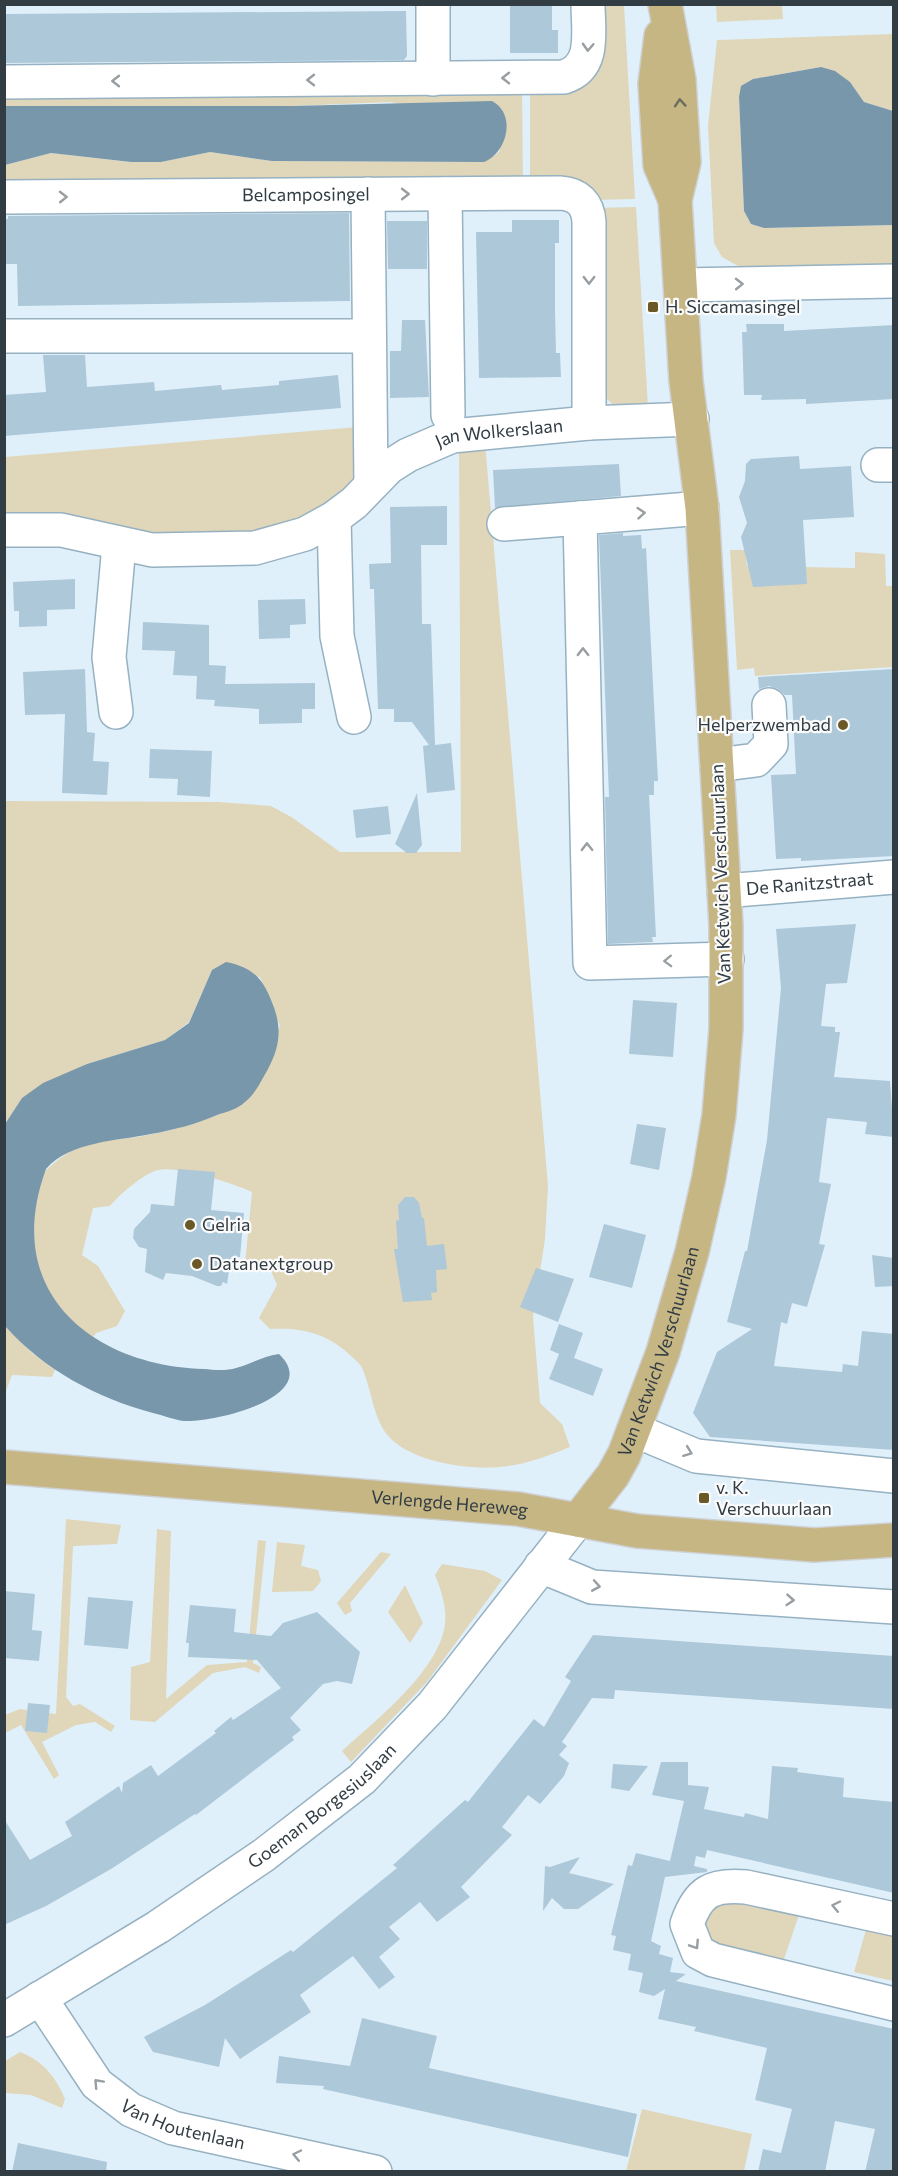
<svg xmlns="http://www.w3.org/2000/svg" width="898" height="2176" viewBox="0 0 898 2176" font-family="Commissioner,sans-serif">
<rect width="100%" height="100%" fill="#e0f0fb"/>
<g fill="#e0d6b9">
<polygon points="595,5 624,5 635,199 591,200 530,186 530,84 586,82 595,72"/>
<polygon points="716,5 782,5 783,19 717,22"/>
<polygon points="893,34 893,111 864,102 850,82 821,67 753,79 739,97 744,211 751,224 764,228 893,225 893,266 738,266 722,257 714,243 708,126 717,40"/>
<polygon points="522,84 523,185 5,188 5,165 51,153 130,162 161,162 210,152 272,161 484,162 499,152 506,130 391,102 292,106 5,106 4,89"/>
<polygon points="636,207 648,407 616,408 605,397 595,208"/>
<polygon points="358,427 360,462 351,491 294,524 212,542 5,519 5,457"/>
<path d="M485,442L548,1186L545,1239L533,1317L540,1403L562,1424L570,1447C548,1456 524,1465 500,1467C465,1470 402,1461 383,1429C372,1410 371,1388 362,1368C360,1363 354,1359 350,1355C327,1333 301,1327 270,1329L259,1318L277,1285L271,1271L250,1270L245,1264L252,1192C233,1183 178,1165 158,1170C144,1173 118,1196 110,1206L93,1208L82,1255L98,1266L125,1311L117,1326L96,1333L88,1344C43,1316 15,1303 12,1246C11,1240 10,1233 11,1227C17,1196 55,1154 85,1145C107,1139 131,1139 153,1134C185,1128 215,1117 244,1103L280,1026L260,977L212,970L189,1022L165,1040L87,1064L22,1098L5,1124V801L218,802L271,806L293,818L340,852H461L459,446Z"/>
<polygon points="730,550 745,550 747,566 855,568 855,552 885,554 886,586 893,586 893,667 755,676 754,668 737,670"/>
<polygon points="5,1326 32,1353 55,1370 52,1377 12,1375 5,1394"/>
<polygon points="66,1519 121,1525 117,1544 73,1546 66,1697 73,1706 80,1704 115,1726 111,1732 95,1722 76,1725 42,1742 59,1775 54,1779 21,1725 5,1733 5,1715 20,1709 56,1714"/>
<polygon points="157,1529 171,1531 166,1699 207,1665 247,1662 258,1540 266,1541 253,1663 261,1667 259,1673 245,1667 213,1673 155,1722 130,1720 131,1667 150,1662"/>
<polygon points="277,1542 305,1545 301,1566 318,1570 321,1581 313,1591 272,1592"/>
<polygon points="381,1552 391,1554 350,1603 352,1611 345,1615 337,1603"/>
<path d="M442,1564L485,1571L502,1580L427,1682L351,1762L342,1751C376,1720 439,1671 445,1624C447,1609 441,1589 435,1575Z"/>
<polygon points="405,1585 423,1623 410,1643 388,1612"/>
<polygon points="723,1896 800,1912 782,1965 710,1949 700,1938 705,1910"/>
<polygon points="867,1926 893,1931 893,1981 854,1972"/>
<path d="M20,2052C43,2061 56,2077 65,2099L62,2108L31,2095L5,2093V2061Z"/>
<polygon points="642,2109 752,2134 744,2171 626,2171"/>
</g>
<g fill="#7897aa">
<polygon points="821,67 835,71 850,82 864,102 893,111 893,225 764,228 751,224 744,211 739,97 741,86 753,79"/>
<path d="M492,101C517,114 507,153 484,162L272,161L210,152L161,162H131L51,153L5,165V106H292Z"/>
<path d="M226,962C251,967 262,977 271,1000C282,1025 281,1045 268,1069C261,1081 256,1093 245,1102C238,1109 226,1112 217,1115C196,1124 174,1130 151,1134C118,1141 70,1141 46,1169C0,1294 95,1366 204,1369C214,1370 227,1371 236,1368C251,1364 263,1356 279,1354C324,1397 213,1423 184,1421C174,1420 163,1415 153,1413C97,1398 44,1370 5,1326V1124L22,1098L43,1083L87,1064L165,1040L189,1023L212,970Z"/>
</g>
<g fill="#adc8d9">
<polygon points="510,4 552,4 552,30 558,30 558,53 510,53"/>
<polygon points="406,11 407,56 404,60 4,63 4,14"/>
<polygon points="349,213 350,301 18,306 17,264 4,264 4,219 8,219 8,216"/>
<polygon points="512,220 559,220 559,243 555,243 555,310 556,353 560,353 561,377 479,378 476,232 512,232"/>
<polygon points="387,221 427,221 427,269 388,269"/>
<polygon points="402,320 425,320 429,397 390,398 390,351 401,351"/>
<polygon points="746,324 784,324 784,331 894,325 894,399 806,404 806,399 761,400 762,395 744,395 742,332 747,332"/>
<polygon points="43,355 85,355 87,387 154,382 155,391 221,385 222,390 279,385 279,381 338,375 341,408 4,436 4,395 46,392"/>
<polygon points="799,456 800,469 851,466 854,517 803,520 807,584 753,587 741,537 747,523 739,497 745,481 746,464 751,459"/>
<polygon points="619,464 621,496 495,508 493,470"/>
<polygon points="447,506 447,545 421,545 422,624 431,624 435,745 451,743 455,790 427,793 423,746 429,745 412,722 394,722 394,709 378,709 374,589 370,589 369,564 391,563 390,507"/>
<polygon points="623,533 623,536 641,535 642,549 646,548 658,781 654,781 654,795 649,795 656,937 652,937 653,942 608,944 605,797 609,797 599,535"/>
<polygon points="75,579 75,609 47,610 47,626 19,627 19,611 14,611 13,582"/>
<polygon points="305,599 306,624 290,625 290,638 259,639 258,600"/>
<polygon points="143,622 209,625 209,665 226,666 225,684 315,683 315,709 302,709 302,723 259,724 259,709 214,706 215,700 196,699 197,676 173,675 175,651 142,650"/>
<polygon points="85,669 87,732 95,733 93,761 109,762 107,795 62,793 65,714 25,715 23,672"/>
<polygon points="894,669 894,856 801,861 801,858 776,859 771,775 796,774 792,695 785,695 778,689 769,686 759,689 758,677"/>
<polygon points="150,749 212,751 210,797 177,795 178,779 149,778"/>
<polygon points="417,793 422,845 416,853 407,853 395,844"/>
<polygon points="388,806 391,834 356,838 353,810"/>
<polygon points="856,924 847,983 826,984 821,1026 835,1027 835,1032 840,1032 834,1077 890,1081 894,1137 865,1134 867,1122 827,1118 819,1182 831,1184 819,1244 825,1245 807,1307 792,1303 787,1324 781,1322 774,1366 842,1372 843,1364 858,1366 862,1331 894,1334 894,1450 710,1437 693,1413 717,1352 752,1329 727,1322 745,1251 747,1251 767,1140 781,988 776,929"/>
<polygon points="633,1000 677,1003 673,1057 629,1054"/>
<polygon points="637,1124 666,1128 659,1170 630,1164"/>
<polygon points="178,1169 215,1172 211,1210 244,1213 240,1257 231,1257 227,1284 223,1282 221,1286 217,1286 192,1276 166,1273 163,1280 145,1272 147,1249 139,1247 133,1238 134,1229 150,1212 151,1204 174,1206"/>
<polygon points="405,1197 414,1197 419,1203 422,1218 424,1218 427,1246 444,1244 447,1269 436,1270 437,1292 431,1293 432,1300 403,1302 394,1249 398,1249 396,1221 399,1220 398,1205"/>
<polygon points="604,1224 646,1235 632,1288 589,1277"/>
<polygon points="872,1255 894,1258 894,1286 875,1287"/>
<polygon points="536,1268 574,1279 558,1322 520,1307"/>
<polygon points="559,1324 583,1333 574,1358 603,1369 593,1396 549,1379 559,1354 550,1350"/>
<polygon points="4,1591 35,1594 32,1630 42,1631 39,1661 4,1658"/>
<polygon points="88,1597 133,1601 128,1649 84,1645"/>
<polygon points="190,1605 236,1609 234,1632 271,1636 283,1623 317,1612 360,1652 352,1684 337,1681 323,1684 290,1718 301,1730 292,1737 294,1740 196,1815 195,1814 111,1869 46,1906 4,1925 4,1819 30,1860 72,1836 65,1822 119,1786 122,1793 123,1783 151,1765 158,1776 216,1733 214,1731 231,1717 233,1720 281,1688 257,1660 188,1657 189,1643 186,1643"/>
<polygon points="593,1635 894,1656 894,1709 615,1690 614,1699 592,1698 562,1742 567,1746 559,1755 569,1763 564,1776 540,1804 528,1795 502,1827 512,1835 461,1887 470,1897 437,1922 420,1902 389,1927 400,1939 379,1957 395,1977 379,1989 353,1956 300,1995 311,2012 240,2059 225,2038 219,2067 153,2052 144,2037 205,2005 291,1950 293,1952 397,1868 393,1865 465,1800 468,1802 534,1719 544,1727 571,1681 565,1677"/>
<polygon points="28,1703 50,1705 47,1733 25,1731"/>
<polygon points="661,1762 688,1762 688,1785 709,1787 704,1809 744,1817 745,1813 768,1819 772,1766 798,1768 797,1772 844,1778 843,1797 894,1802 894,1893 707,1850 705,1858 696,1856 694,1866 707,1869 707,1872 665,1877 651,1941 661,1946 659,1954 673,1958 670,1972 686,1974 676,1981 894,2029 894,2172 865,2172 875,2129 835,2121 825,2172 758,2172 763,2149 781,2153 792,2109 755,2100 767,2048 694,2031 696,2027 658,2019 665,1989 654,1996 639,1992 643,1973 628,1970 631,1954 613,1950 616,1936 611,1935 628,1865 632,1866 636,1853 670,1861 684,1801 652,1795"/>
<polygon points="613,1764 648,1766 629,1791 611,1788"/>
<polygon points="580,1857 569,1873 614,1884 578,1909 564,1909 552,1898 543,1911 545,1866 550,1867"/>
<polygon points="362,2018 437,2036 429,2068 637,2114 628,2157 323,2089 324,2086 276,2083 279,2056 350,2066"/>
<polygon points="18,2143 107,2162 106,2172 12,2172"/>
</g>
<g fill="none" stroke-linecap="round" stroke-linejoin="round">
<g stroke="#96b1c1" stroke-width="36">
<g id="minor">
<polyline points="433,79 433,4"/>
<path d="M4,82L564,77C596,67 588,32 588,4"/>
<polyline points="368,194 371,484"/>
<polyline points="445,194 448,415"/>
<path id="s1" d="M4,197L560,193C578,194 588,204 589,222V423"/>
<polyline points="681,285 894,281"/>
<polyline points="4,336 369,336"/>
<polyline points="878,465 894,465"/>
<polyline points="702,508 580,518 590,963 727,959"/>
<polyline points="334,518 337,636 354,717"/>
<polyline points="504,524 580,518"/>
<path id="s2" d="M4,530H61L152,550L255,548L305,534L334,518L354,503L389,467L408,455L452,436L589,423L692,419"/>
<polyline points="116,712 109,657 119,545"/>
<polyline points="717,765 756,760 771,744 769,705"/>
<path id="s3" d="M724,891L894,877"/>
<polyline points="634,1430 696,1456 894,1476"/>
<polyline points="541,1566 592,1587 894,1607"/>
<path d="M894,1919L746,1887C711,1884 698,1892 687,1924L698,1952L713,1960L894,2004"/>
<path id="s4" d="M40,1998L97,2084L131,2110L173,2128L375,2172"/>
<path id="s5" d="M4,2020L158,1927L264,1855L362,1779L432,1706L578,1520"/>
</g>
</g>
<g stroke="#ced0d2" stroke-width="36">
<g id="major">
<polyline points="661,36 655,84 660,165 675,200"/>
<path id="s6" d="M4,1467L518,1509L637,1531L814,1545L894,1540"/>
<path id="s7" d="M578,1520L613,1475L624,1455L663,1352L692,1252L709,1177L719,1115L726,1029V925L702,508L686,381L675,200L684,162L679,80L665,4"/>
</g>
</g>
<use href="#minor" stroke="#fff" stroke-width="33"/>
<use href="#major" stroke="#c6b684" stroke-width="33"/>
</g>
<defs><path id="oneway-chevron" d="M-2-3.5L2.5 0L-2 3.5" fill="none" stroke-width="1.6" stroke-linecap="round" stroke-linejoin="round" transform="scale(1.5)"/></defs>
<g stroke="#989ea1">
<use href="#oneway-chevron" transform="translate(588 47) rotate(93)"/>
<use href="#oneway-chevron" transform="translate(506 78) rotate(180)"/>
<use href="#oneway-chevron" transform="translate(311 80) rotate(180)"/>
<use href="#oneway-chevron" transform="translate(116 81) rotate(180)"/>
<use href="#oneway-chevron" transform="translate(405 194)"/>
<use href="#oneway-chevron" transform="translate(63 197) rotate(-1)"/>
<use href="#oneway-chevron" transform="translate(589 280) rotate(90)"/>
<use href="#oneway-chevron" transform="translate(739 284) rotate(-1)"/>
<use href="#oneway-chevron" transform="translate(641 513) rotate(-5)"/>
<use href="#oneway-chevron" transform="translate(583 652) rotate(-91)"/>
<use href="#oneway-chevron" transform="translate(587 847) rotate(-91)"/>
<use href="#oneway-chevron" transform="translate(668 961) rotate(178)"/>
<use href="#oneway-chevron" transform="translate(688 1452) rotate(21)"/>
<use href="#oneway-chevron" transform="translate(596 1586) rotate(10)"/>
<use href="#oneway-chevron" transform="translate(790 1600) rotate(4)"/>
<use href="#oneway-chevron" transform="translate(836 1906) rotate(-168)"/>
<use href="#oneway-chevron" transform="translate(695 1945) rotate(57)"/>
<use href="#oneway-chevron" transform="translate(98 2083) rotate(-133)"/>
<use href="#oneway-chevron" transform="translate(297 2155) rotate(-168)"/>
</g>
<use stroke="#6d6d5d" href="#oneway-chevron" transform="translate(680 103) rotate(-94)"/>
<g fill="#6a5927" stroke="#fbfbfb" stroke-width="2">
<rect x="647" y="301" width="12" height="12" rx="3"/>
<circle cx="843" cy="725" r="6"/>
<circle cx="190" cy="1225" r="6"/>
<circle cx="197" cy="1264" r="6"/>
<rect x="698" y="1492" width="12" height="12" rx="3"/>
</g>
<g text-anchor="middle" stroke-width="4.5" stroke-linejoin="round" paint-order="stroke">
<g font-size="18" fill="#313c43" stroke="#fbfbfb">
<text dy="6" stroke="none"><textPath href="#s1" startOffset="302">Belcamposingel</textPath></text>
<text dy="6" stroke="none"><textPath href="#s2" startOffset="531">Jan Wolkerslaan</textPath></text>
<text transform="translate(721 874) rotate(-92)" y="6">Van Ketwich Verschuurlaan</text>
<text dy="6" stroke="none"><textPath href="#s3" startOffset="86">De Ranitzstraat</textPath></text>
<text dy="6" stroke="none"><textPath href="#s7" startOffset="189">Van Ketwich Verschuurlaan</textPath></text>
<text dy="6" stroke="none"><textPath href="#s6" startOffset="447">Verlengde Hereweg</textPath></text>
<text dy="6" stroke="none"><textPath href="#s5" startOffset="384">Goeman Borgesiuslaan</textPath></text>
<text dy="6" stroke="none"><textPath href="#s4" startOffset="200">Van Houtenlaan</textPath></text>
</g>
<g font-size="18" fill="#313c43" stroke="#fbfbfb" text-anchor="start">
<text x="665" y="313">H. Siccamasingel</text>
<text x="831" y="731" text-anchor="end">Helperzwembad</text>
<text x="202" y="1231">Gelria</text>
<text x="209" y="1270">Datanextgroup</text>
<text x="716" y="1494">v. K.<tspan x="716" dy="21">Verschuurlaan</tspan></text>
</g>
</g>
<rect width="898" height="2176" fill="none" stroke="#313c43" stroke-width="12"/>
</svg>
